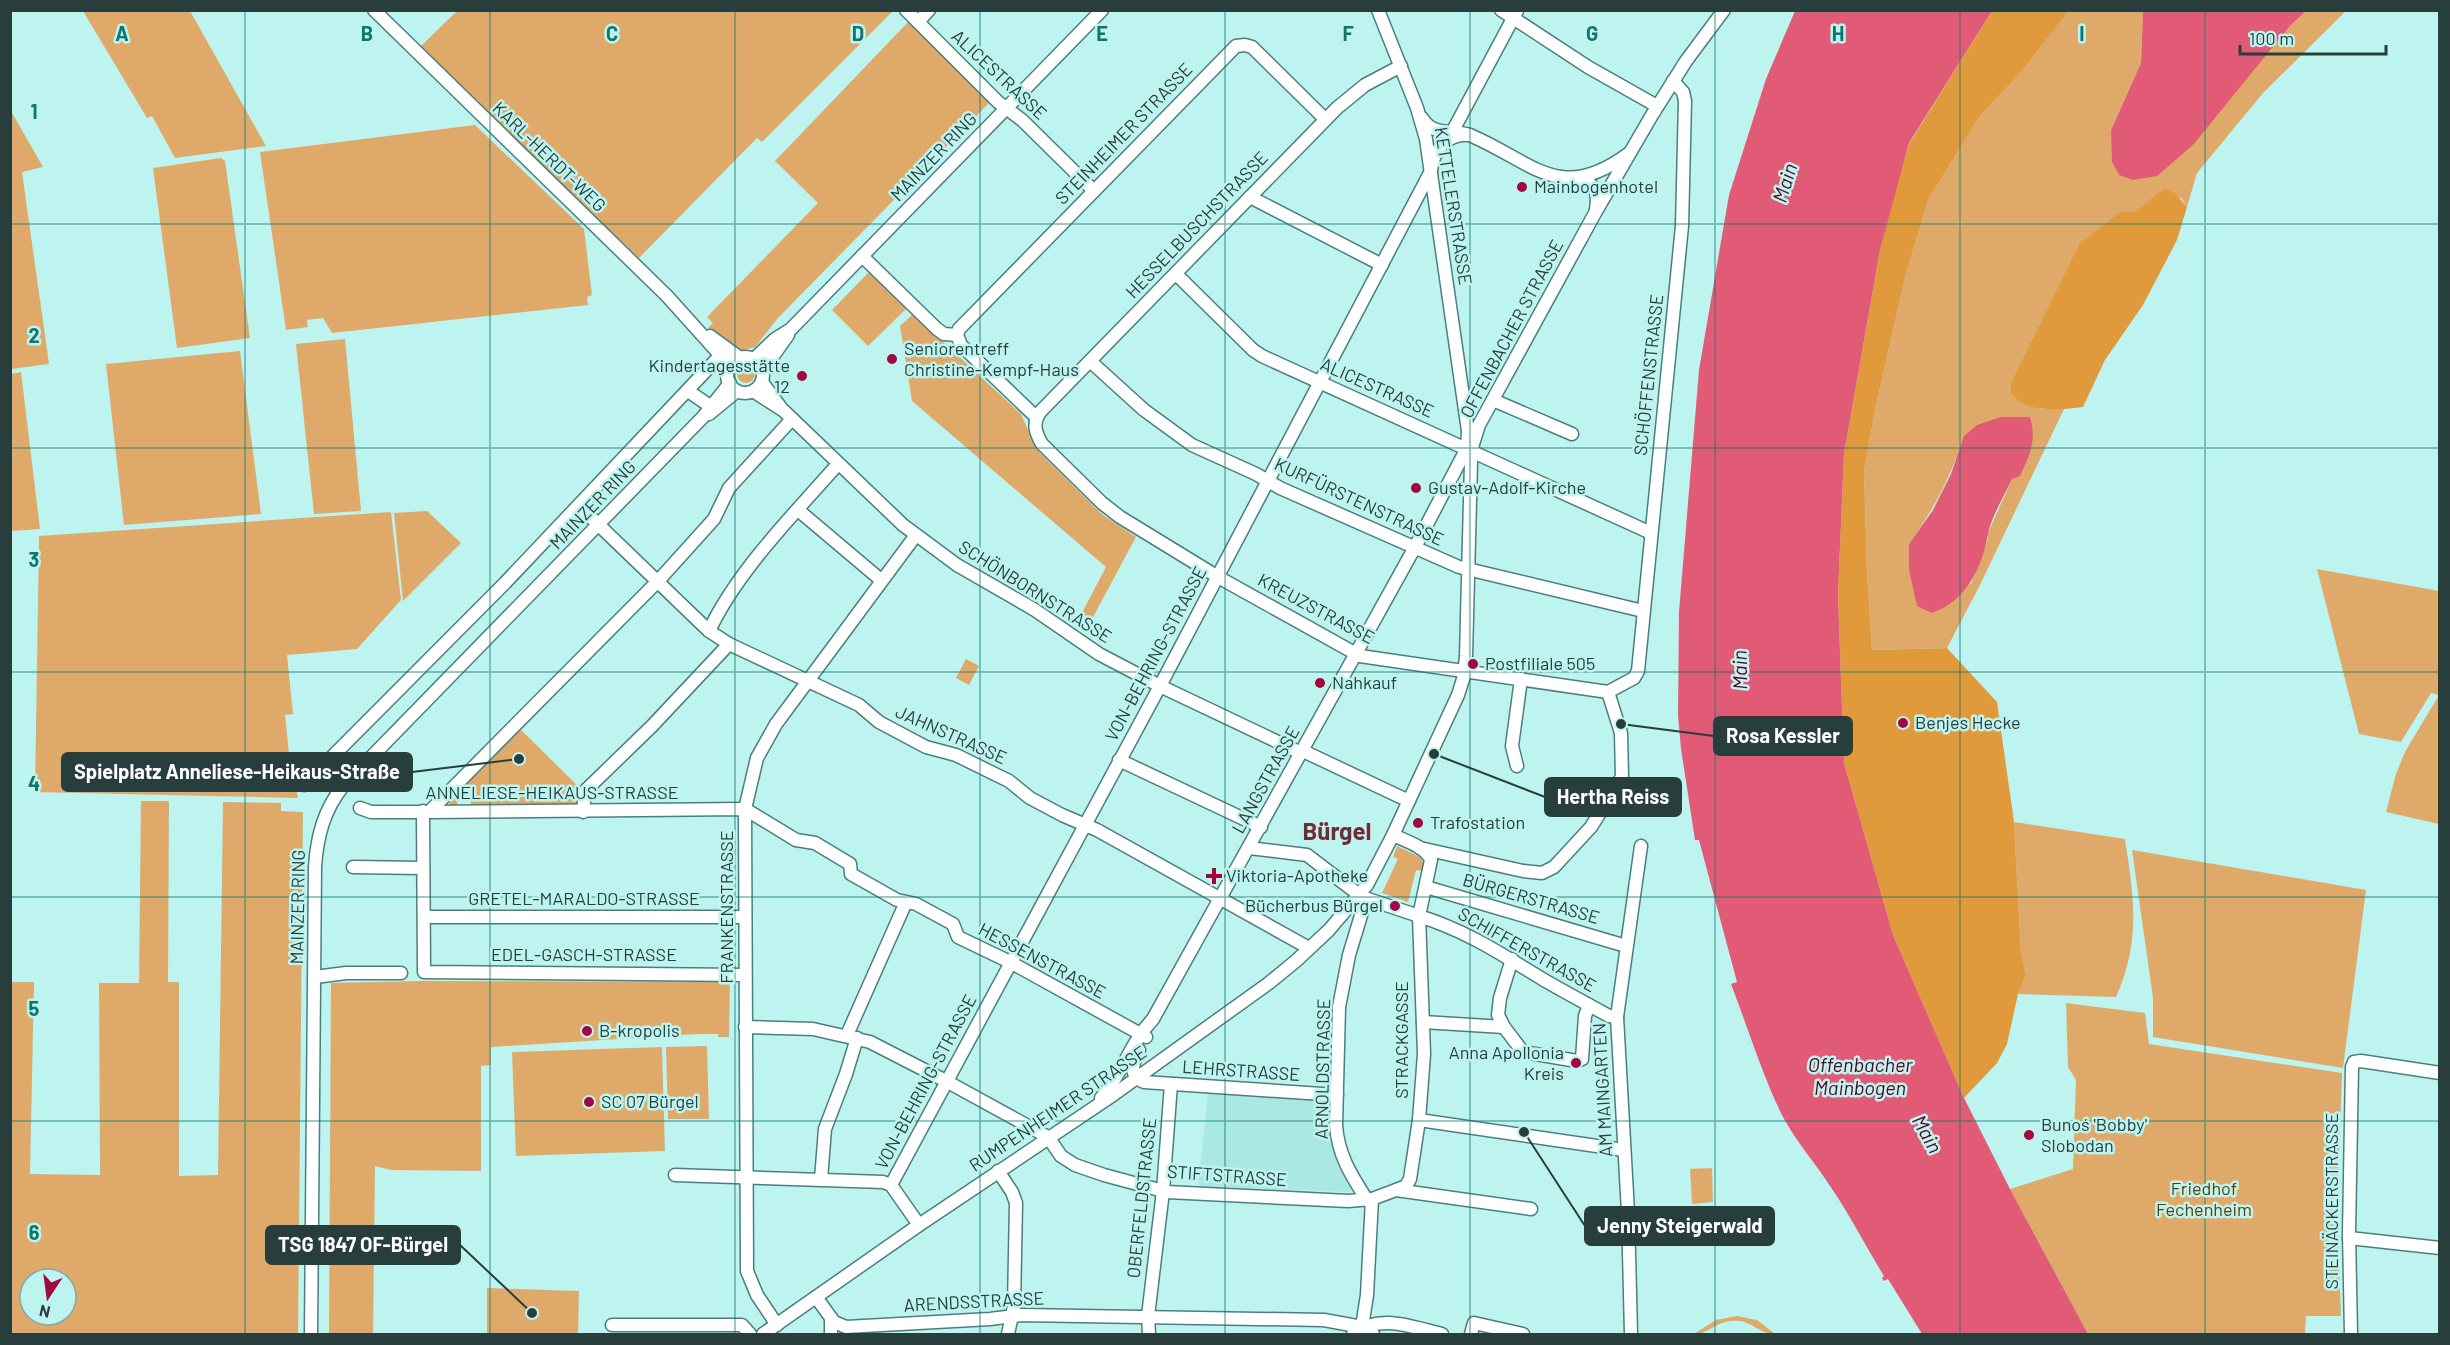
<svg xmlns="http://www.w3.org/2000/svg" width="2450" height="1345" viewBox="0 0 2450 1345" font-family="Barlow,sans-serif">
<rect width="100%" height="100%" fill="#bdf4f0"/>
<polygon fill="#a9e8e4" points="1208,1092 1327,1101 1331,1105 1330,1132 1334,1153 1351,1188 1350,1192 1198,1186"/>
<g fill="#dfaa69" fill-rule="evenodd">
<polygon points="83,11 190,11 266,146 175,158 152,116 147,118"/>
<polygon points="457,11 893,11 762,142 757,138 639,258 420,47"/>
<path d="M2069,11H2143L2141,63L2111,130L2289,27L2306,11H2346L2263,93L2197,173L2187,207L2182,199L2164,188L2135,213L2079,244L2011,382L2041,409H2064L1980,585L1947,648L1872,650L1867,571L1864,471L1876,405L1905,278L1928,200L1980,116L2022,71ZM1964,437L2012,479L1987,535L1988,539L1971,584L1909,544C1935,507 1949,480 1964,437Z"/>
<polygon points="910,20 990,102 778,318 755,347 741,351 708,328 713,323 707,317 818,203 775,161"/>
<polygon points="11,111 43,167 22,172 49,364 11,369"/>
<polygon points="475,125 584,229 592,295 587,297 588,305 332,333 323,318 307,320 308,327 286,330 260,152"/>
<polygon points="221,158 225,161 250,338 177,348 153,168"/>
<polygon points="869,272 906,309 868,346 832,310"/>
<polygon points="913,314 1021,414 1034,444 1040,453 1103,515 1136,537 1085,632 1076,624 1106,567 912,401 900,326"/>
<polygon points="345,339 361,511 314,514 296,344"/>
<polygon points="240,351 261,514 124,525 106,364"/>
<circle cx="746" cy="374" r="9"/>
<polygon points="21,372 40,529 11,531 11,374"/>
<polygon points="427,511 461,543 403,601 394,513"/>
<polygon points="391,512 401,600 357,649 287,655 293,714 285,715 289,753 298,798 35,792 39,536"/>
<polygon points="2317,569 2439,591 2439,824 2386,812 2396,774 2405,752 2439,695 2431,693 2401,742 2359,734"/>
<polygon points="966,659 979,666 969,685 956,678"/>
<polygon points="519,728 581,789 581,802 576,806 471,806 471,798 457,797 457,807 449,806 449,799"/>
<path d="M141,801H169L168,982H179V1176L218,1175L223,802L281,803V811L303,812L298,1334H11V982H34L30,1174L100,1175L99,983H139ZM30,1279H66V1315H30Z"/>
<path d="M2014,822L2125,839C2134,897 2141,942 2116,997L2018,994L2026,975L2021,952Z"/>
<polygon points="1397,846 1420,857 1424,865 1423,871 1416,870 1408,902 1382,893 1398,859 1393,857"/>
<polygon points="2132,850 2366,890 2343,1068 2153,1037 2153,998"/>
<polygon points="421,981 730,982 729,1037 718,1037 718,1034 698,1034 491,1047 491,1065 481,1066 481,1171 391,1170 375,1166 373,1334 329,1334 331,983"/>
<polygon points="2066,1003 2145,1013 2149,1044 2342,1073 2337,1211 2341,1316 2306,1316 2305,1334 2088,1334 2010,1189 2073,1169 2076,1080 2068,1067"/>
<polygon points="707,1046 709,1119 668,1119 666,1047"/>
<polygon points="662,1047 665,1151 516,1156 512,1052"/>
<polygon points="1712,1168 1713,1202 1692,1204 1690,1169"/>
<polygon points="487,1288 579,1291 578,1334 487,1334"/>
<path d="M1737,1316L1757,1320L1775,1334C1763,1335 1753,1323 1740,1321C1718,1318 1708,1335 1694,1334L1716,1320Z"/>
</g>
<g fill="#e09a3c">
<polygon points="1992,11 2069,11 2022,71 1980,116 1928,200 1905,278 1876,405 1864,471 1867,571 1872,650 1947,648 1997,702 2014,822 2021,952 2026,975 2018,994 2007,1044 1997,1063 1964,1098 1893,935 1844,763 1838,594 1844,454 1880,250 1894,195 1909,144"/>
<path d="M2164,188L2175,193L2187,207L2177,240L2143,305L2105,360L2083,407C2062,410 2023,414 2011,392V382L2079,244L2120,212H2135Z"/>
</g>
<g fill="#e25b76">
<path d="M1795,11H1992L1909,143L1880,250L1844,454L1838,594L1844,763L1893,935L1964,1098L2010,1189L2088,1334H1922L1888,1279L1884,1281L1882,1278L1884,1276C1866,1247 1851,1217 1832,1189C1816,1164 1797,1143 1783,1117C1762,1075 1748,1028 1731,984L1737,982L1699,840H1695L1681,749L1678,715L1679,612L1699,370L1729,195L1766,79Z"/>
<polygon points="2143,11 2306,11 2289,27 2193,145 2157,176 2133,180 2119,175 2112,162 2111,130 2141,63"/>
<path d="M2001,417H2030C2037,440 2030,455 2020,476L2012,479C2005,494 1991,518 1988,534C1982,568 1966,601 1932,613L1917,606L1909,570V544L1933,510L1951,474L1964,436L1977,425Z"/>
</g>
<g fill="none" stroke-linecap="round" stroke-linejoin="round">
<g stroke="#4b7f7c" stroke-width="15">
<g id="minor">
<polyline points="374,10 667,296 730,366"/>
<polyline points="906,10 998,102 1022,120 1094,191"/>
<polyline points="1501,10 1588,67 1657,106"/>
<polyline points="918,22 929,10"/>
<path d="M1401,66L1365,85L1337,108L1041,411C1032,423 1035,432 1042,444L1102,503L1120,517L1218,577L1360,656L1608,692L1634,678L1638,671L1682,226L1685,101L1683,92L1673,81"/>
<path d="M1422,118C1434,138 1453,128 1472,136C1534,163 1560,204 1628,154"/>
<polyline points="1449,138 1517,11"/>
<path d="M1577,178C1595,182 1599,192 1596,209"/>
<polyline points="1250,197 1382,265"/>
<polyline points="862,256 937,329 944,334 957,335"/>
<polyline points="1176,274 1253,350 1262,356 1651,533"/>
<polyline points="710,336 740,358"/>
<circle cx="745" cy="375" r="18"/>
<polyline points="754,359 775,339 791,329 1102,10"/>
<polyline points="1090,361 1144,410 1192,445 1256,474 1280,488 1459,567 1643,611"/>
<polyline points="763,370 788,335"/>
<polyline points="762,382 781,408"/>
<polyline points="688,391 710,406"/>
<polyline points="753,391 784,411 903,525 957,565 1035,610 1099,654 1160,686 1301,753"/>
<polyline points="1493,400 1572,434"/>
<polyline points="709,414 737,391"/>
<polyline points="1036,417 961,345 957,335 959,329 1236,46 1245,45 1252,47 1325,119"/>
<polyline points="579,506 709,631 729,644 859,705 879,722 926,747 956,755 1009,781 1030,798 1062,815 1097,830 1309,948"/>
<polyline points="798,510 881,580"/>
<path d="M709,631C737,571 795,513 838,464"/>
<polyline points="1303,751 1409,801"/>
<polyline points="1119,760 1261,827"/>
<polyline points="1517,766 1512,746 1521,679"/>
<polyline points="304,785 505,583 716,360"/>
<polyline points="360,808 371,812 429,812 745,809 796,840 815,843 850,864 851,874 897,900 916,904 953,924 958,937 1010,962 1146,1037"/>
<polyline points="423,811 424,972 744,975"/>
<polyline points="429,812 659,580 714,519 729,488 792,419"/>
<polyline points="583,812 585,791 652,726 729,644"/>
<path d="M1249,848L1307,855L1362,897L1419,916L1431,860C1426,847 1406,841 1393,835"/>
<polyline points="1420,848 1523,871 1542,873 1554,867 1591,827 1622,777 1621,733 1608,692"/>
<polyline points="353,867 422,868"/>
<polyline points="1426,887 1626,946"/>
<path d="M1366,899L1349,955L1339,1007L1336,1125C1338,1155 1351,1175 1367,1200"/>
<polyline points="424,917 745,917"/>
<polyline points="1512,959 1500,998 1498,1015 1504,1027 1523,1052 1577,1061 1582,1059 1585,1016 1589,1005"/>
<polyline points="315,977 346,973 401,973"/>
<polyline points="1423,1022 1504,1027"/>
<polyline points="745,1027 813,1029 870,1042 946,1081 1048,1137 1061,1156 1075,1165 1104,1175 1167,1192 1348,1201 1372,1199 1396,1190 1531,1209"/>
<polyline points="847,1035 906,902"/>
<path d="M1139,1050C1133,1062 1128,1075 1144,1082L1337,1095"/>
<path d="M1101,1098C1122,1074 1131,1042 1153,1019L1415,547L1467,448L1468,431L1426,139L1417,108L1378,10"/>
<polyline points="1419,1120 1624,1150"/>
<polyline points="998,1171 1012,1192 1016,1203 1014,1306 1008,1334"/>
<polyline points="675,1175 883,1182 891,1185 919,1225"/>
<polyline points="821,1179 825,1129 846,1074 857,1038"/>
<path d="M891,1185L1160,686L1431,171C1433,150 1447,133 1470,135"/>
<path d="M1396,1190L1406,1186L1410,1179L1419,1120L1424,1054L1419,916C1467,931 1501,954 1544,980C1565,992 1587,1004 1609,1016L1617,1017"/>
<polyline points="1372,1199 1367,1295 1362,1327 1373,1334"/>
<polyline points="2349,1238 2440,1248"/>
<polyline points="816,1297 834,1322 846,1327 990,1319 1022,1315 1324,1320 1362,1327"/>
<polyline points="612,1325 742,1325 750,1334"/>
<polyline points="777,1325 757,1295 747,1271 745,809 757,758 776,724 916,535"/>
<path d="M311,1334L315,867C317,836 324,810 343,786L703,417L730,383"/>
<polyline points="763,1334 919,1225 1113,1095 1269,983 1297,960 1329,930 1367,885 1393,835 1458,695 1464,676 1466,656 1471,462 1473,444 1479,425 1595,213 1652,115 1686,61 1724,10"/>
<polyline points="831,1334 831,1318"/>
<polyline points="1149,1334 1148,1316 1163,1191 1171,1084"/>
<path d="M1353,1334C1380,1313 1412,1327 1442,1334"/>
<polyline points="1471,1334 1474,1323 1523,1334"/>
<polyline points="1631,1334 1628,1212 1617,1017 1641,846"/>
<polyline points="2351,1334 2349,1232 2352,1067 2354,1062 2361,1061 2440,1073"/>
</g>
</g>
<use href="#minor" stroke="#fff" stroke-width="12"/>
</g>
<path fill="none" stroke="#0f766e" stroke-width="1.5" stroke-opacity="0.55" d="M245,10V1334M490,10V1334M735,10V1334M980,10V1334M1225,10V1334M1470,10V1334M1715,10V1334M1960,10V1334M2205,10V1334M10,224H2440M10,448H2440M10,672H2440M10,897H2440M10,1121H2440"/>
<g fill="#a3073f" stroke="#bdf4f0" stroke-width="2">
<circle cx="1522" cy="187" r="6"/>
<circle cx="892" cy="359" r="6"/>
<circle cx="802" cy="376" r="6"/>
<circle cx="1416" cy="488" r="6"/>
<circle cx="1473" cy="664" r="6"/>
<circle cx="1320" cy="683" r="6"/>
<circle cx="1903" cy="723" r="6"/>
<circle cx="1418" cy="823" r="6"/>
<path d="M1211 867h6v6h6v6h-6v6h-6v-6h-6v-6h6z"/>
<circle cx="1395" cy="906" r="6"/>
<circle cx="587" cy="1031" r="6"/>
<circle cx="1576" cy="1063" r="6"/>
<circle cx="589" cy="1102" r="6"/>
<circle cx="2029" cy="1135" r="6"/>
</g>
<g text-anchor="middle" stroke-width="5" stroke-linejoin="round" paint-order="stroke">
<g font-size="18" fill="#283e3d" stroke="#bdf4f0">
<text transform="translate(999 75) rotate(43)" y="6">ALICESTRASSE</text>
<text transform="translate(1124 134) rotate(-46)" y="6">STEINHEIMER STRASSE</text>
<text transform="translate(549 157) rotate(44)" y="6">KARL-HERDT-WEG</text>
<text transform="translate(934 157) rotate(-46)" y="6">MAINZER RING</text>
<text transform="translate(1453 206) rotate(81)" y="6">KETTELERSTRASSE</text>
<text transform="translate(1197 225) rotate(-46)" y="6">HESSELBUSCHSTRASSE</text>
<text transform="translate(1512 329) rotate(-62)" y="6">OFFENBACHER STRASSE</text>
<text transform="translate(1649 375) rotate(-84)" y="6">SCHÖFFENSTRASSE</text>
<text transform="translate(1377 388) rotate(24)" y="6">ALICESTRASSE</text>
<text transform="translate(1359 502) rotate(25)" y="6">KURFÜRSTENSTRASSE</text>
<text transform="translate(593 505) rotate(-46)" y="6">MAINZER RING</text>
<text transform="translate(1035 592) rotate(32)" y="6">SCHÖNBORNSTRASSE</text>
<text transform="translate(1316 609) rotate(28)" y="6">KREUZSTRASSE</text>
<text transform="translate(1156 654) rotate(-62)" y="6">VON-BEHRING-STRASSE</text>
<text transform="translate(951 735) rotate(24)" y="6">JAHNSTRASSE</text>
<text transform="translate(1266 780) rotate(-61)" y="6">LANGSTRASSE</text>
<text x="552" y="799">ANNELIESE-HEIKAUS-STRASSE</text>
<text x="584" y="905">GRETEL-MARALDO-STRASSE</text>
<text transform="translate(1531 899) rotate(16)" y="6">BÜRGERSTRASSE</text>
<text transform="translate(298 907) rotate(-89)" y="6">MAINZER RING</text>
<text transform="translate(727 907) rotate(-90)" y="6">FRANKENSTRASSE</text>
<text transform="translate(1527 950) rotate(29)" y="6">SCHIFFERSTRASSE</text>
<text x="584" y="961">EDEL-GASCH-STRASSE</text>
<text transform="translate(1042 961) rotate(28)" y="6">HESSENSTRASSE</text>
<text transform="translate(1402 1040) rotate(-90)" y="6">STRACKGASSE</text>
<text transform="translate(1323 1069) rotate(-89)" y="6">ARNOLDSTRASSE</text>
<text transform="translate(1241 1071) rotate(4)" y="6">LEHRSTRASSE</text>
<text transform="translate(926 1082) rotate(-62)" y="6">VON-BEHRING-STRASSE</text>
<text transform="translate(1603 1090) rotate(-93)" y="6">AM MAINGARTEN</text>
<text transform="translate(1058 1109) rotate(-34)" y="6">RUMPENHEIMER STRASSE</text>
<text transform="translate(1227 1176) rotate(4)" y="6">STIFTSTRASSE</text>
<text transform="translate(1142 1198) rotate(-84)" y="6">OBERFELDSTRASSE</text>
<text transform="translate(2332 1201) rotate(-90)" y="6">STEINÄCKERSTRASSE</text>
<text transform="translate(974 1302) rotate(-3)" y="6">ARENDSSTRASSE</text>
</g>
<g font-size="18" fill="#283e3d" stroke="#bdf4f0" text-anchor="start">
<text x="1534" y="193">Mainbogenhotel</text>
<text x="904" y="355">Seniorentreff<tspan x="904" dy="21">Christine-Kempf-Haus</tspan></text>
<text x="790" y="372" text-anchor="end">Kindertagesstätte<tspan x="790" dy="21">12</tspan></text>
<text x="1428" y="494">Gustav-Adolf-Kirche</text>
<text x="1485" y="670">Postfiliale 505</text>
<text x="1332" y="689">Nahkauf</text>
<text x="1915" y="729">Benjes Hecke</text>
<text x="1430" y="829">Trafostation</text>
<text x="1226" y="882">Viktoria-Apotheke</text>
<text x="1383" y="912" text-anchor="end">Bücherbus Bürgel</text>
<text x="599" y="1037">B-kropolis</text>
<text x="1564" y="1059" text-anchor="end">Anna Apollonia<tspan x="1564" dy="21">Kreis</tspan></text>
<text x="601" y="1108">SC 07 Bürgel</text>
<text x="2041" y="1131">Bunoś 'Bobby'<tspan x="2041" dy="21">Slobodan</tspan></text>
</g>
<g font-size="18" fill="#5f3c07" stroke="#bdf4f0">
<text x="2204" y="1195">Friedhof<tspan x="2204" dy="21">Fechenheim</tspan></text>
</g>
<g font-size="20" font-style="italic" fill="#5b0120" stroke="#bdf4f0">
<text transform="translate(1785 183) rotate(-73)" y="7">Main</text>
<text transform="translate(1740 670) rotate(-91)" y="7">Main</text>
<text x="1860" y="1072">Offenbacher<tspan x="1860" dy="23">Mainbogen</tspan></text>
<text transform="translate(1927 1134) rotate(61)" y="7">Main</text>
</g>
<g font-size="24" font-weight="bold" fill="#702a38" stroke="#bdf4f0">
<text x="1337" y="840">Bürgel</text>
</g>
</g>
<g font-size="20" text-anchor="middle" font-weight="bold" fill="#0f766e" stroke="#bdf4f0" stroke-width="5" stroke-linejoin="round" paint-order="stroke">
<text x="122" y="41">A</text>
<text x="367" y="41">B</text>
<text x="612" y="41">C</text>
<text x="858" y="41">D</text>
<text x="1102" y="41">E</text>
<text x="1348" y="41">F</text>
<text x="1592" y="41">G</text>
<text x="1838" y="41">H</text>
<text x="2082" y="41">I</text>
<text x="34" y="119">1</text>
<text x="34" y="343">2</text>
<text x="34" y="567">3</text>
<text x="34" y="791">4</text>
<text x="34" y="1016">5</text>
<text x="34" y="1240">6</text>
</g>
<path fill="none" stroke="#283e3d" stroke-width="2" d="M1621 724L1714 736M519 759L412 772M1434 754L1545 797M1524 1132L1585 1226M532 1313L460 1245"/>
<g fill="#283e3d" stroke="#bdf4f0" stroke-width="2">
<circle cx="1621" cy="724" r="6"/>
<circle cx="519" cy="759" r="6"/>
<circle cx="1434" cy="754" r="6"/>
<circle cx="1524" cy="1132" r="6"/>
<circle cx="532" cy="1313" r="6"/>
</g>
<g fill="#283e3d" stroke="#283e3d" stroke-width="2">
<rect x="1714" y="717" width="138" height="38" rx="6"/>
<rect x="62" y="753" width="350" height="38" rx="6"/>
<rect x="1545" y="778" width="136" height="38" rx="6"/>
<rect x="1585" y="1207" width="189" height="38" rx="6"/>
<rect x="266" y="1226" width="194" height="38" rx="6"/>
</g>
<g font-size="20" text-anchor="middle" font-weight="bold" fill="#fff">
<text x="1783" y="743">Rosa Kessler</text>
<text x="237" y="779">Spielplatz Anneliese-Heikaus-Straße</text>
<text x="1613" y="804">Hertha Reiss</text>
<text x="1680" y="1233">Jenny Steigerwald</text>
<text x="363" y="1252">TSG 1847 OF-Bürgel</text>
</g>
<rect width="2450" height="1345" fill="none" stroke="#283e3d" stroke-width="24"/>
<g transform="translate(48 1297) rotate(193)"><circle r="28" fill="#bdf4f0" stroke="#81aba8" stroke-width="1.5"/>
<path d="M0-4.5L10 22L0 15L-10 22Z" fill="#a3073f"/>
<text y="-9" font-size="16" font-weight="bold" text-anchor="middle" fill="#283e3d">N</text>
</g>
<path d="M2240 45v9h146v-9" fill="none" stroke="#283e3d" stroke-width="3"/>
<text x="2249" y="45" font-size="18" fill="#283e3d" stroke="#bdf4f0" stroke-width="4.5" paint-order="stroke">100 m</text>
</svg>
